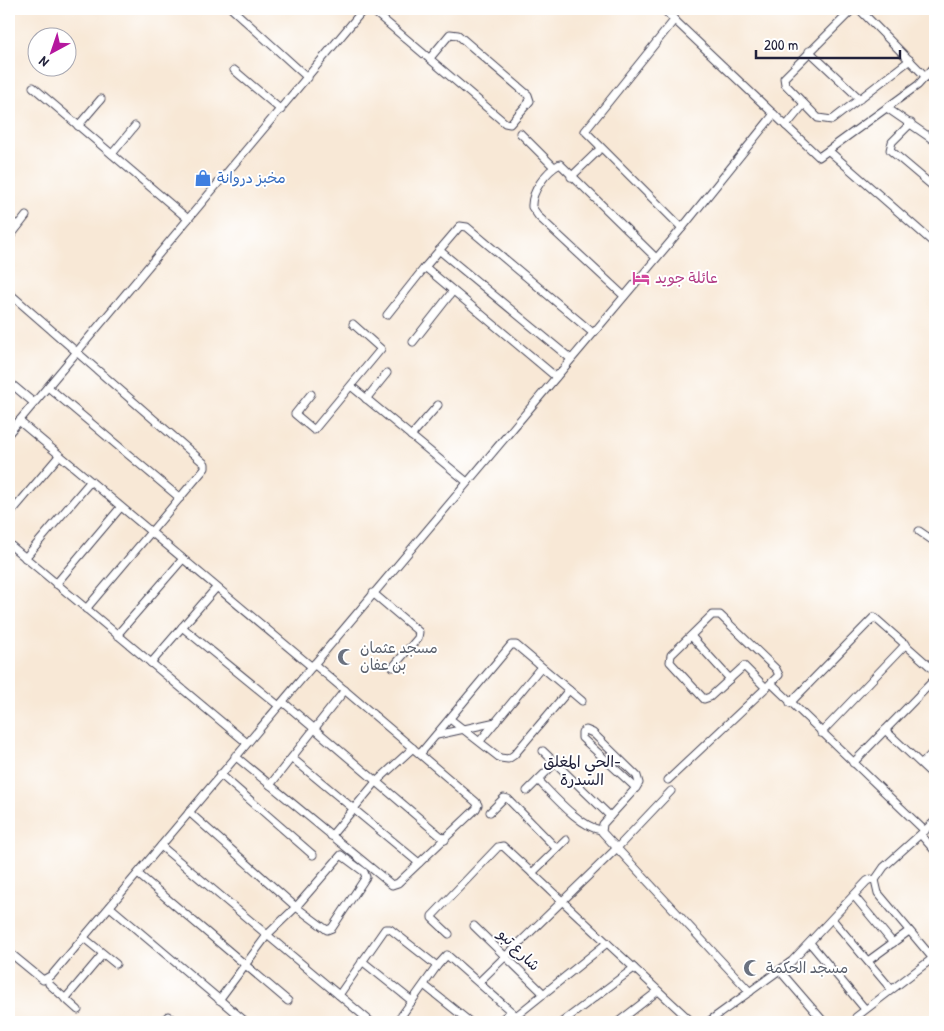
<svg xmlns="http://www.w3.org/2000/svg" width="944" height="1031" viewBox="0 0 944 1031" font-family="'Patrick Hand','Playpen Sans Arabic',sans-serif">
<rect width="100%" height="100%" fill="#fff"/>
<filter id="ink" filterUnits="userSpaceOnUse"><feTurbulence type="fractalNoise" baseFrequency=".02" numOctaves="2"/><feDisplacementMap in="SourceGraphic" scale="10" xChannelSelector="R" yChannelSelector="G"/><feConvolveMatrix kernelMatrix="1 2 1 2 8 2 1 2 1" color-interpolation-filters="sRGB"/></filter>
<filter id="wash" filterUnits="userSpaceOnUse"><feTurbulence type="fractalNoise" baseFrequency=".0096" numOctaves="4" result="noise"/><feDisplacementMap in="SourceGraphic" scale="20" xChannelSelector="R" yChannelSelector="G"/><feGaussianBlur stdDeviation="1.12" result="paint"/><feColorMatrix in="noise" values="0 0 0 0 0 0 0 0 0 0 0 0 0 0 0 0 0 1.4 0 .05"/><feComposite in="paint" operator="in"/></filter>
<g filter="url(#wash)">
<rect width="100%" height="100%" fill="#f8e8d6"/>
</g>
<g filter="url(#ink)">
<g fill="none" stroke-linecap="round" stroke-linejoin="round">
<g stroke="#424052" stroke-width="9">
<g id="minor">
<polyline points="232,9 308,78"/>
<polyline points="371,9 505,123 510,124 530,101 528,95 458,35 450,34 430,58"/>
<polyline points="663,9 819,157 918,85 935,66"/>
<polyline points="853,9 784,78 785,84 818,118 832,120 910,60"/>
<polyline points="859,9 926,77"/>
<polyline points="675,19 585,131 682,228"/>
<polyline points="809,51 860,99"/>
<polyline points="234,70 281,110"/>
<polyline points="33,87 188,219"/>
<polyline points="887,108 935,141"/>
<polyline points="911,123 892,142 890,150 935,188"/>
<polyline points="78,126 101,99"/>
<polyline points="786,126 804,104"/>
<polyline points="520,133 554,167"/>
<polyline points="829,151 935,244"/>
<polyline points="112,154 135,126"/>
<polyline points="571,177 600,149"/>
<polyline points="9,219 18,226"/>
<polyline points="9,238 26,216"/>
<polyline points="439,250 571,359"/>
<polyline points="9,293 205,464 205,468 86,609"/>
<path d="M624,296L539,217L532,207C531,192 546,171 560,164L656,258"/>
<polyline points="387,315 425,267"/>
<polyline points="413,342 453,291"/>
<polyline points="556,377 425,267 460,226 467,227 593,333"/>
<polyline points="9,382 34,403"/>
<polyline points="351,386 467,482"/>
<polyline points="48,387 180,498"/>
<polyline points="311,394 295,414 314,430 381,349 353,324"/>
<polyline points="366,399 387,373"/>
<polyline points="19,421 312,667"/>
<polyline points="9,433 364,9"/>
<polyline points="411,436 438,405"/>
<polyline points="9,515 59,456"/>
<polyline points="919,531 935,542"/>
<polyline points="9,544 247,743"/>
<polyline points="25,558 90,482"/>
<polyline points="56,584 120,508"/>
<polyline points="373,593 419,632 418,638 393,667"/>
<polyline points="182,627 279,706"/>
<polyline points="117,635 182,560"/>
<polyline points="691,636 730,679"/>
<polyline points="151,663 216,588"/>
<polyline points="771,683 925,831"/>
<polyline points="283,702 445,840"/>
<polyline points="790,703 874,617 935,671"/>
<polyline points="450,719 500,758 508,759 514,755 569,690"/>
<polyline points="885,730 935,777"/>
<polyline points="821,733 906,644"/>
<polyline points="437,735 496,722"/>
<polyline points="480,741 541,667"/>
<polyline points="543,751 610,816"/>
<polyline points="420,754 511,645 516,645 582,701"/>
<polyline points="235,756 392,885 398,883 476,809 478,805 476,802 314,664"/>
<polyline points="292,758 419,863"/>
<polyline points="853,763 935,679"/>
<polyline points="922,764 935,750"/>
<polyline points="220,774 313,855"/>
<path d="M538,780C554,796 580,827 601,830"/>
<polyline points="668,780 771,683 779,675 776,669 720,615 712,615 671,655 670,662 704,699 710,697 744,666 766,688"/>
<polyline points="270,785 345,690"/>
<polyline points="636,788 582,738 582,732 586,730 593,733 637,776 639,783 636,788 603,824 602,832 750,992"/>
<polyline points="527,791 555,763"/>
<polyline points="189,812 296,907 327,930 332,928 366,877 364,872 341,855 296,907 268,934 219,1000"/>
<polyline points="490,812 504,798 508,799 557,849"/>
<polyline points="935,821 884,867 875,880 878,893 935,961"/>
<polyline points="921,835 935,851"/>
<polyline points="331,836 376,782 413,748"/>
<polyline points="161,846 371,1022"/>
<polyline points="532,873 566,840"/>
<polyline points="138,874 288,1001"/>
<polyline points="854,896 893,943"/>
<polyline points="110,907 246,1022"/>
<polyline points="832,919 891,989"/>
<polyline points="474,926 544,994"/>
<polyline points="449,934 432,918 432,916 498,847 503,846 692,1022"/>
<polyline points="84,938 116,964"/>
<polyline points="810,943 865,1009"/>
<polyline points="9,952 43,980 52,975 682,228 774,114"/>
<polyline points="362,961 412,1001"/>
<polyline points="868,961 909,931"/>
<polyline points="780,971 824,1022"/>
<polyline points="48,978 49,984 78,1010"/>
<polyline points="479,982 617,848 671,791"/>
<polyline points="424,985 470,1022"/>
<polyline points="339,995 385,929 390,929 437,966"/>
<polyline points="65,999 103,954"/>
<polyline points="516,1016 607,943"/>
<polyline points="856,1017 933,958"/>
<polyline points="160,1022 168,1016 176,1022"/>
<polyline points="397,1022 437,966 447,955 523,1022"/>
<polyline points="498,1022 511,1012"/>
<polyline points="562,1022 634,968"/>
<polyline points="618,1022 658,991"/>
<polyline points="708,1022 792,961 867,881 871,879 875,880"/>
</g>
</g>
<use href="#minor" stroke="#fff" stroke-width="7"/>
</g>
</g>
<defs>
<g id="shop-bare" transform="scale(1.35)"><path d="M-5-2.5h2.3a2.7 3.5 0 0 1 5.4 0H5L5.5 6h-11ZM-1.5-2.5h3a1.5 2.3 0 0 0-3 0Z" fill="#3f7fe0" stroke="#fff" stroke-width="2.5" paint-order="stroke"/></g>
<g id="hotel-bare" transform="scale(1.35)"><path d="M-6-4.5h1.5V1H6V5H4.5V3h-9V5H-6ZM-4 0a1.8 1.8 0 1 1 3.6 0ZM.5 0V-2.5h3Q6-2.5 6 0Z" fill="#d1479c" stroke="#fff" stroke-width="2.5" paint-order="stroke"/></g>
<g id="mosque-bare" transform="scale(1.35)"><path d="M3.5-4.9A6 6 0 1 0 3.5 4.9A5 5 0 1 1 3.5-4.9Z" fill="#6b7280" stroke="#fff" stroke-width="2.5" paint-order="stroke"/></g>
</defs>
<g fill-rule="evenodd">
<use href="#shop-bare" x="203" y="178"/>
<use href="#hotel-bare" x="641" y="278"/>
<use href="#mosque-bare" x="346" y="657"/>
<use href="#mosque-bare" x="752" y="968"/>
</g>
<g text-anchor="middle" stroke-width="4" stroke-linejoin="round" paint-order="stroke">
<g font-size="15" fill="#366cbe" stroke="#fff" text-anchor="start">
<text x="217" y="183">مخبز دروانة</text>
</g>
<g font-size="15" fill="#b23c85" stroke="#fff" text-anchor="start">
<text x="655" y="283">عائلة جويد</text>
</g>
<g font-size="15" fill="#5b616d" stroke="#fff" text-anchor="start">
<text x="360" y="653">مسجد عثمان<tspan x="360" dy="17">بن عفان</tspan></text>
<text x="766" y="973">مسجد الحكمة</text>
</g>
<g font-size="15" fill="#22223b" stroke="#fff">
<text transform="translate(519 950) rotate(45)" y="5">شارع تبو</text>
</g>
<g font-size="16" fill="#22223b" stroke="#fff">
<text x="582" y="767">الحي المغلق-<tspan x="582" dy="18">السدرة</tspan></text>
</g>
</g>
<rect width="944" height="1031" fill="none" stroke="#fff" stroke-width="30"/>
<g transform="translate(52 52) rotate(220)"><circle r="24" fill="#ffffff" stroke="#a7a7b1"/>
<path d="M0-4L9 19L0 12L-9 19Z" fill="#b5179e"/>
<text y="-8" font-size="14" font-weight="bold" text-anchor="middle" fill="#22223b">N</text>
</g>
<path d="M756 50v8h144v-8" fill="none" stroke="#22223b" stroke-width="2.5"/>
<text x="764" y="50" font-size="15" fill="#22223b" stroke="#ffffff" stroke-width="4" paint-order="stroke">200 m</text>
</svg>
